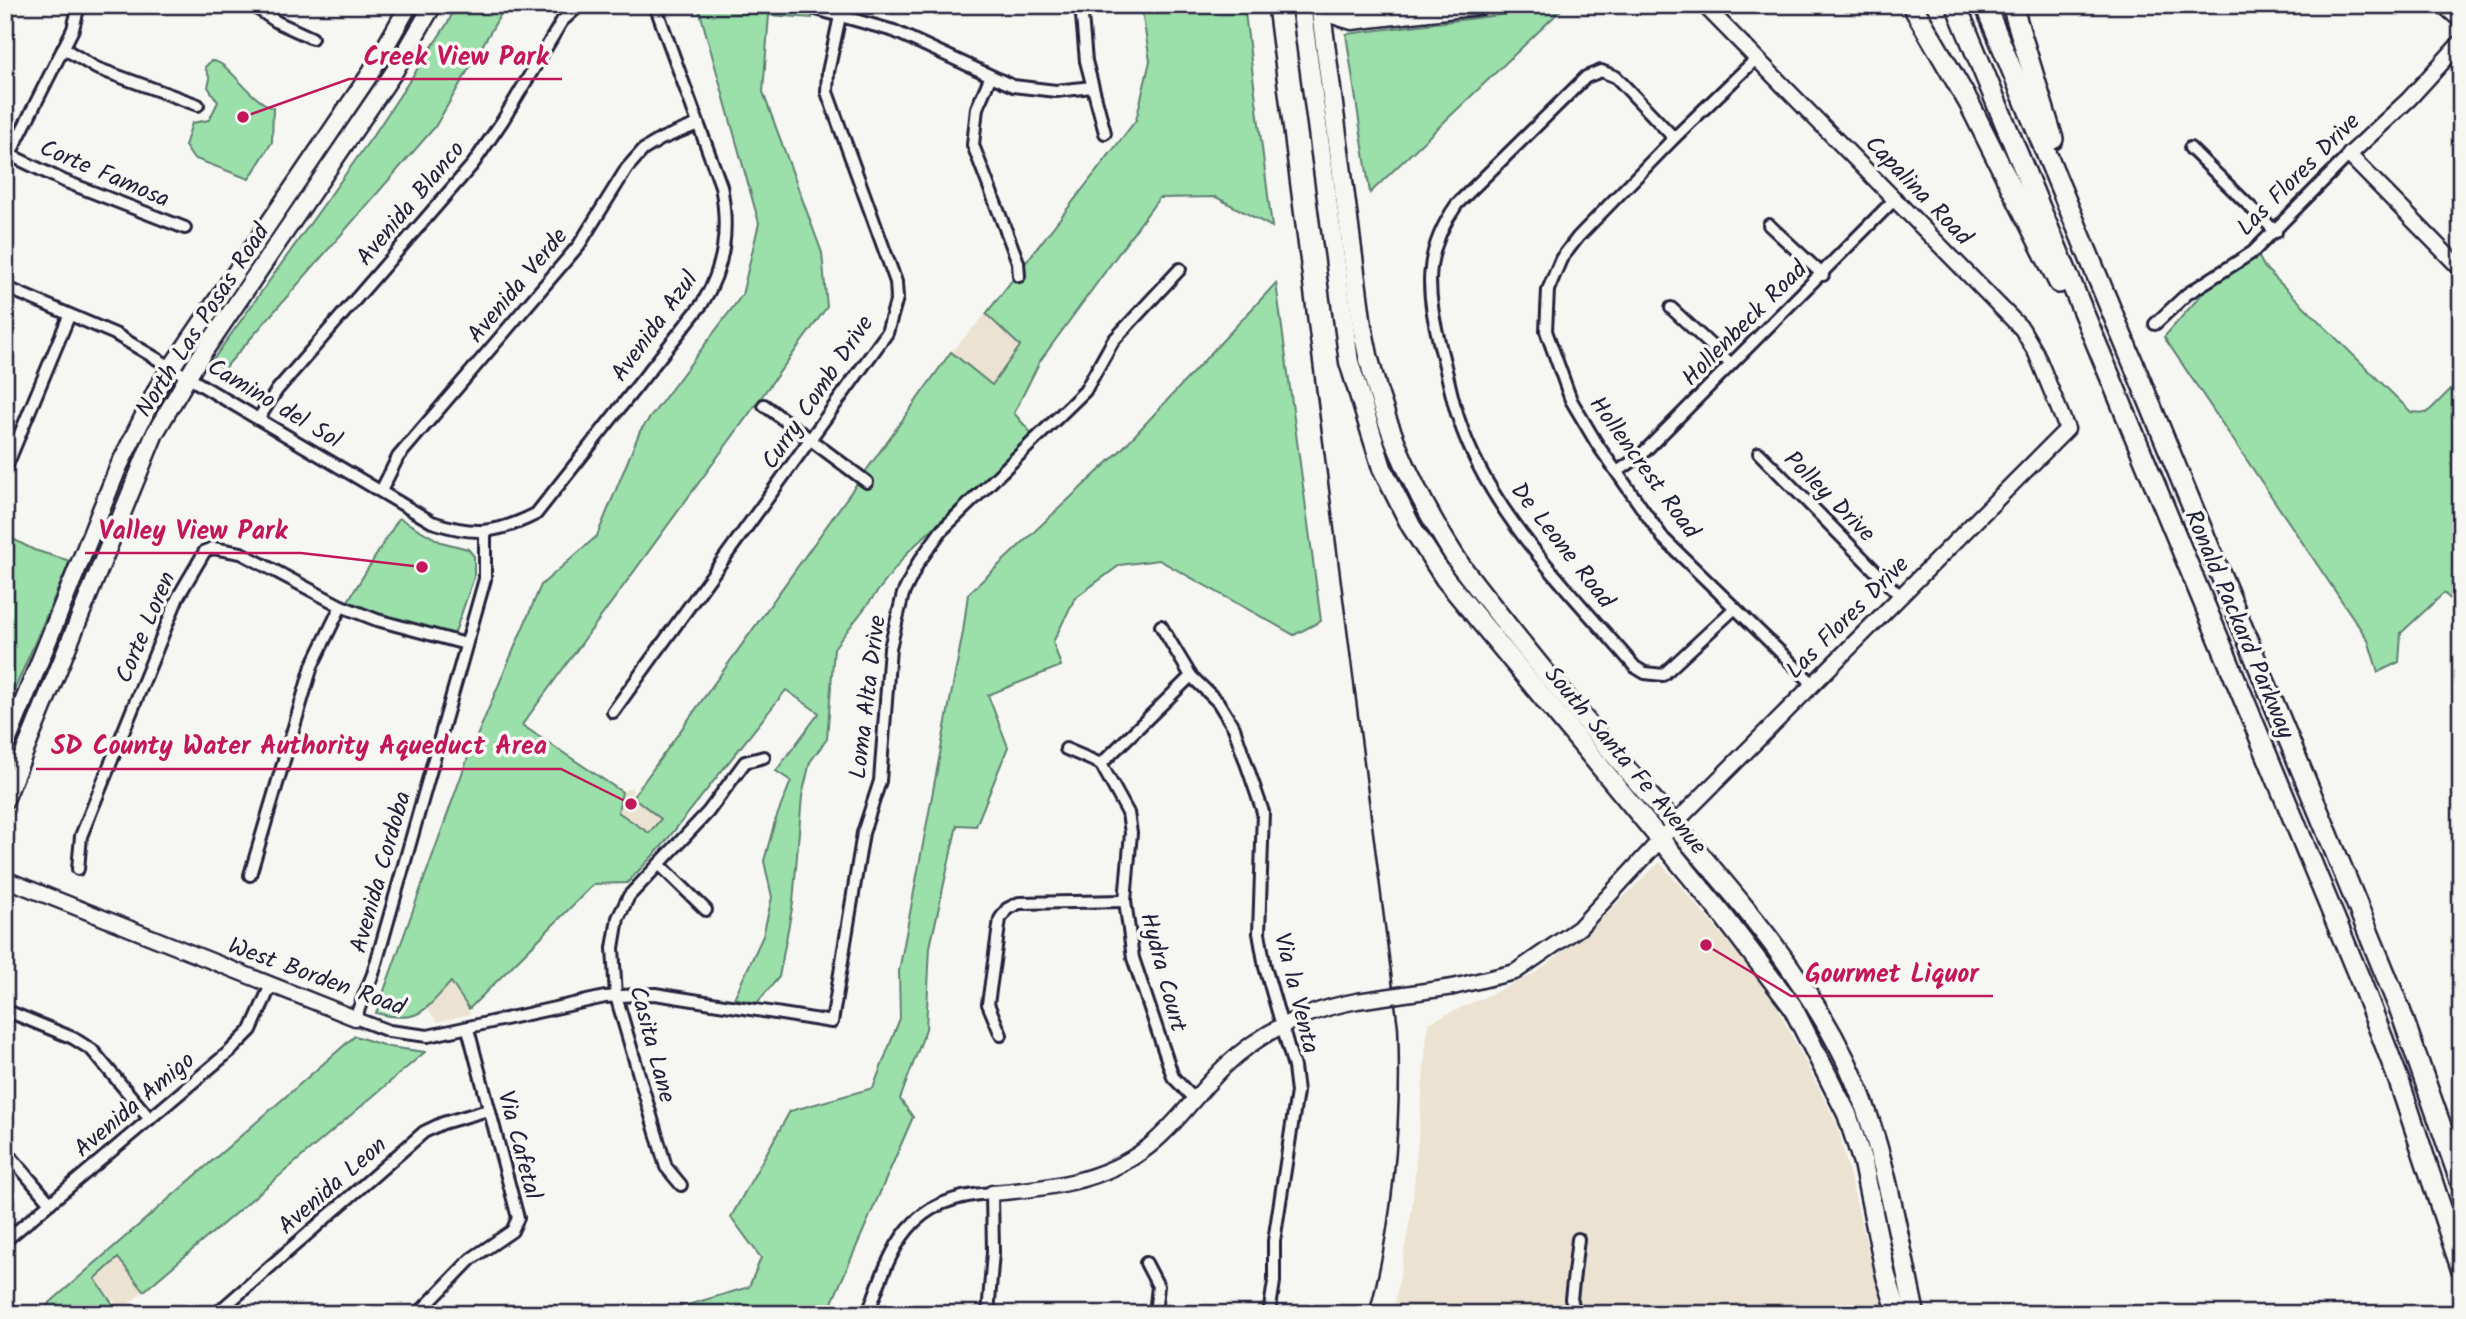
<svg xmlns="http://www.w3.org/2000/svg" width="2466" height="1319" viewBox="0 0 2466 1319" font-family="Kalam,sans-serif">
<rect width="100%" height="100%" fill="#f6f6f2"/>
<filter id="ink" filterUnits="userSpaceOnUse"><feTurbulence type="fractalNoise" baseFrequency=".0143" numOctaves="2"/><feDisplacementMap in="SourceGraphic" scale="14" xChannelSelector="R" yChannelSelector="G"/><feConvolveMatrix kernelMatrix="1 2 1 2 8 2 1 2 1" color-interpolation-filters="sRGB"/></filter>
<g filter="url(#ink)">
<g fill="#ece2d2">
<polygon points="986,314 1020,345 992,386 951,352"/>
<polygon points="632,787 633,797 662,819 649,833 618,812 623,791"/>
<polygon points="1660,862 1768,989 1837,1124 1884,1314 1393,1314 1412,1208 1428,1023 1534,974 1582,937"/>
<polygon points="451,982 470,1014 437,1022 425,1005"/>
<polygon points="118,1258 144,1291 121,1310 95,1279"/>
</g>
<g fill="#9bdfaa" stroke="#5e8072" stroke-width="2">
<polygon points="455,5 506,5 435,127 224,369 212,361 377,130 449,21"/>
<path d="M698,5H814L812,18L769,15L763,92L822,253L827,307L522,725L622,792L618,812L649,833L661,819L633,797L951,352L992,385L1020,346L986,314L1136,120L1150,61L1141,5H1244L1272,227L1216,197L1159,198L1040,361L1014,413L1032,434L908,552L834,648L827,739L810,762L802,796L793,903L779,977L757,1003L734,998L763,936L772,897L764,861L775,821L791,781L776,771L819,713L786,690L662,846L627,883L594,884L469,1009L451,982C423,1012 419,1024 376,1013L468,757L541,585L597,536L640,431L742,295L759,223Z"/>
<polygon points="1564,7 1370,193 1346,34"/>
<path d="M211,61C229,60 246,98 273,108L272,142L249,179L193,158L185,146L192,123L209,120L218,102L208,87L210,79L205,67Z"/>
<polygon points="2253,245 2264,267 2411,412 2427,413 2461,379 2461,609 2444,593 2401,633 2399,662 2378,672 2368,640 2164,337 2222,271"/>
<polygon points="1276,283 1321,621 1294,635 1159,560 1120,565 1075,598 1053,642 1061,666 988,695 1008,747 976,826 957,825 930,947 926,1029 900,1099 913,1117 827,1314 657,1314 749,1287 761,1258 731,1217 790,1111 873,1088 900,1018 899,971 963,632 968,594 1121,450"/>
<polygon points="399,518 441,542 468,549 474,556 474,577 454,635 360,608 348,601"/>
<polygon points="5,535 34,550 70,561 5,712"/>
<polygon points="355,1036 389,1047 425,1052 144,1291 118,1258 95,1279 117,1310 112,1314 37,1314"/>
</g>
<g fill="none" stroke-linecap="round" stroke-linejoin="round">
<g stroke="#22223b" stroke-width="16">
<g id="minor">
<polyline points="252,5 277,22 312,38"/>
<polyline points="1081,5 1086,61 1105,133"/>
<polyline points="816,9 894,31 1013,86 1056,91 1092,87"/>
<polyline points="63,48 96,68 198,105"/>
<polyline points="1757,58 1674,138 1578,237 1561,259 1548,290 1546,331 1571,400 1597,444 1663,538 1812,683"/>
<polyline points="990,78 977,108 973,145 1018,262 1019,276"/>
<path d="M1674,138L1616,77L1601,71L1586,77L1457,204C1421,255 1427,293 1441,350C1447,372 1451,396 1458,417C1490,516 1570,590 1635,667L1645,673L1663,675L1735,608"/>
<polyline points="2190,148 2276,232"/>
<polyline points="10,155 64,181 185,228"/>
<polyline points="5,164 73,29 79,5"/>
<polyline points="1769,225 1823,275"/>
<path d="M5,287L115,334L432,522C474,536 496,534 536,514L702,304C725,267 729,229 721,186L655,5"/>
<polyline points="1671,308 1731,364"/>
<polyline points="2155,324 2187,294 2253,252 2349,155"/>
<polyline points="764,405 867,482"/>
<polyline points="259,418 277,390 473,164 503,120 562,21 580,5"/>
<polyline points="1759,453 1901,597"/>
<polyline points="5,470 69,316"/>
<polyline points="1617,472 1640,456 1896,198"/>
<polyline points="381,491 398,457 579,245 627,168 643,150 661,139 698,124"/>
<polyline points="485,532 485,579 373,974 355,1018 389,1031 428,1036 605,997 655,994 832,1022 863,833 880,781 890,648 903,594 918,563 941,531 1085,391 1113,341 1180,269"/>
<polyline points="1161,626 1191,676 1218,702 1234,728 1263,812 1259,933 1265,967 1294,1067 1297,1092 1274,1241 1274,1282 1269,1314"/>
<polyline points="613,712 887,333 897,298 896,282 827,92 828,72 840,16"/>
<polyline points="1066,749 1101,764 1128,813 1131,833 1125,901 1133,958 1173,1077 1194,1099"/>
<polyline points="1101,764 1191,676"/>
<polyline points="659,864 706,910"/>
<polyline points="78,869 81,836 178,597 205,551 213,548 241,553 341,606 377,620 466,644"/>
<polyline points="250,875 312,666 341,606"/>
<polyline points="5,1010 73,1038 92,1050 150,1119"/>
<polyline points="1001,1035 988,1004 1000,919 1007,909 1019,903 1125,901"/>
<polyline points="5,1150 50,1203"/>
<polyline points="681,1185 666,1167 616,996 613,948 618,918 629,896 708,812 745,762 764,757"/>
<polyline points="5,1241 230,1051 251,1030 271,985"/>
<polyline points="1146,1263 1158,1286 1155,1314"/>
<polyline points="216,1314 424,1132 443,1123 488,1110"/>
<polyline points="418,1314 471,1259 512,1231 518,1218 468,1029"/>
<path d="M868,1314C893,1243 909,1198 992,1193L993,1252L988,1314"/>
<polyline points="1576,1314 1571,1299 1578,1239"/>
</g>
</g>
<g stroke="#22223b" stroke-width="19">
<g id="tertiary">
<polyline points="2443,5 2461,21"/>
<polyline points="2461,42 2409,99 2349,155 2461,269"/>
<polyline points="5,879 355,1018"/>
<polyline points="1453,987 1515,972 1579,928 1686,812 2067,429 2036,353 2022,329 1704,5"/>
<path d="M992,1193C1045,1189 1104,1182 1148,1147C1177,1124 1198,1092 1225,1066C1262,1031 1308,1010 1357,1001"/>
</g>
</g>
<g stroke="#22223b" stroke-width="21">
<g id="secondary">
<polyline points="5,747 118,468 158,387 368,77 409,5"/>
<polyline points="5,800 155,433 198,360 394,72 433,5"/>
</g>
</g>
<g stroke="#22223b" stroke-width="23">
<g id="primary">
<polyline points="1301,5 1349,362 1382,468 1411,526 1445,579 1722,914 1792,1006 1847,1114 1863,1163 1886,1276 1898,1314"/>
<path d="M1320,5L1362,326C1378,415 1412,491 1461,566C1532,659 1608,748 1684,836C1744,905 1804,976 1845,1059C1884,1140 1896,1227 1915,1314"/>
<polyline points="1320,10 1352,20 1480,5"/>
</g>
</g>
<g stroke="#22223b" stroke-width="24">
<g id="motorway">
<polyline points="1912,5 1969,103 2059,283"/>
<polyline points="1956,5 2361,982 2399,1081 2461,1268"/>
<polyline points="1985,5 2358,907 2400,1010 2461,1183"/>
<polyline points="2012,5 2053,139"/>
</g>
</g>
<use href="#minor" stroke="#f6f6f2" stroke-width="10"/>
<use href="#tertiary" stroke="#f6f6f2" stroke-width="14"/>
<use href="#secondary" stroke="#f6f6f2" stroke-width="16"/>
<use href="#primary" stroke="#f6f6f2" stroke-width="18"/>
<use href="#motorway" stroke="#f6f6f2" stroke-width="19"/>
<path stroke="#22223b" stroke-width="2.5" d="M1267,5L1398,1027C1402,1124 1394,1219 1369,1314"/>
<g stroke="#22223b" stroke-width="19" stroke-linecap="butt">
<polyline id="tertiary-bridge" points="1357,1001 1453,987"/>
</g>
<use href="#tertiary-bridge" stroke="#f6f6f2" stroke-width="14"/>
</g>
</g>
<g text-anchor="middle" stroke-width="7" stroke-linejoin="round" paint-order="stroke">
<g font-size="24" fill="#22223b" stroke="#f6f6f2">
<text transform="translate(105 173) rotate(23)" y="8">Corte Famosa</text>
<text transform="translate(2298 174) rotate(-45)" y="8">Las Flores Drive</text>
<text transform="translate(1919 190) rotate(46)" y="8">Capalina Road</text>
<text transform="translate(410 203) rotate(-50)" y="8">Avenida Blanco</text>
<text transform="translate(517 285) rotate(-50)" y="8">Avenida Verde</text>
<text transform="translate(202 320) rotate(-57)" y="8">North Las Posas Road</text>
<text transform="translate(1744 323) rotate(-45)" y="8">Hollenbeck Road</text>
<text transform="translate(654 326) rotate(-54)" y="8">Avenida Azul</text>
<text transform="translate(817 392) rotate(-56)" y="8">Curry Comb Drive</text>
<text transform="translate(275 403) rotate(31)" y="8">Camino del Sol</text>
<text transform="translate(1645 467) rotate(54)" y="8">Hollencrest Road</text>
<text transform="translate(1830 496) rotate(45)" y="8">Polley Drive</text>
<text transform="translate(1563 545) rotate(52)" y="8">De Leone Road</text>
<text transform="translate(1847 617) rotate(-45)" y="8">Las Flores Drive</text>
<text transform="translate(2240 624) rotate(67)" y="8">Ronald Packard Parkway</text>
<text transform="translate(145 627) rotate(-67)" y="8">Corte Loren</text>
<text transform="translate(867 697) rotate(-83)" y="8">Loma Alta Drive</text>
<text transform="translate(1626 760) rotate(50)" y="8">South Santa Fe Avenue</text>
<text transform="translate(380 872) rotate(-74)" y="8">Avenida Cordoba</text>
<text transform="translate(1164 972) rotate(75)" y="8">Hydra Court</text>
<text transform="translate(317 976) rotate(20)" y="8">West Borden Road</text>
<text transform="translate(1297 993) rotate(76)" y="8">Via la Venta</text>
<text transform="translate(653 1044) rotate(75)" y="8">Casita Lane</text>
<text transform="translate(134 1104) rotate(-40)" y="8">Avenida Amigo</text>
<text transform="translate(520 1145) rotate(75)" y="8">Via Cafetal</text>
<text transform="translate(332 1185) rotate(-41)" y="8">Avenida Leon</text>
</g>
</g>
<path fill="none" stroke="#c2185b" stroke-width="2.5" d="M243 117L349 79H562M422 567L301 553H85M631 804L561 769H36M1706 945L1791 996H1993"/>
<g fill="#c2185b" stroke="#f6f6f2" stroke-width="2.5">
<circle cx="243" cy="117" r="7"/>
<circle cx="422" cy="567" r="7"/>
<circle cx="631" cy="804" r="7"/>
<circle cx="1706" cy="945" r="7"/>
</g>
<g font-size="26" text-anchor="middle" font-weight="bold" fill="#c2185b" stroke="#f6f6f2" stroke-width="7" stroke-linejoin="round" paint-order="stroke">
<text x="456" y="65">Creek View Park</text>
<text x="193" y="539">Valley View Park</text>
<text x="299" y="754">SD County Water Authority Aqueduct Area</text>
<text x="1892" y="982">Gourmet Liquor</text>
</g>
<rect width="2466" height="1319" fill="none" stroke="#f6f6f2" stroke-width="28"/>
<rect x="14" y="14" width="2438" height="1291" fill="none" stroke="#22223b" stroke-width="2.5" filter="url(#ink)"/>
</svg>
